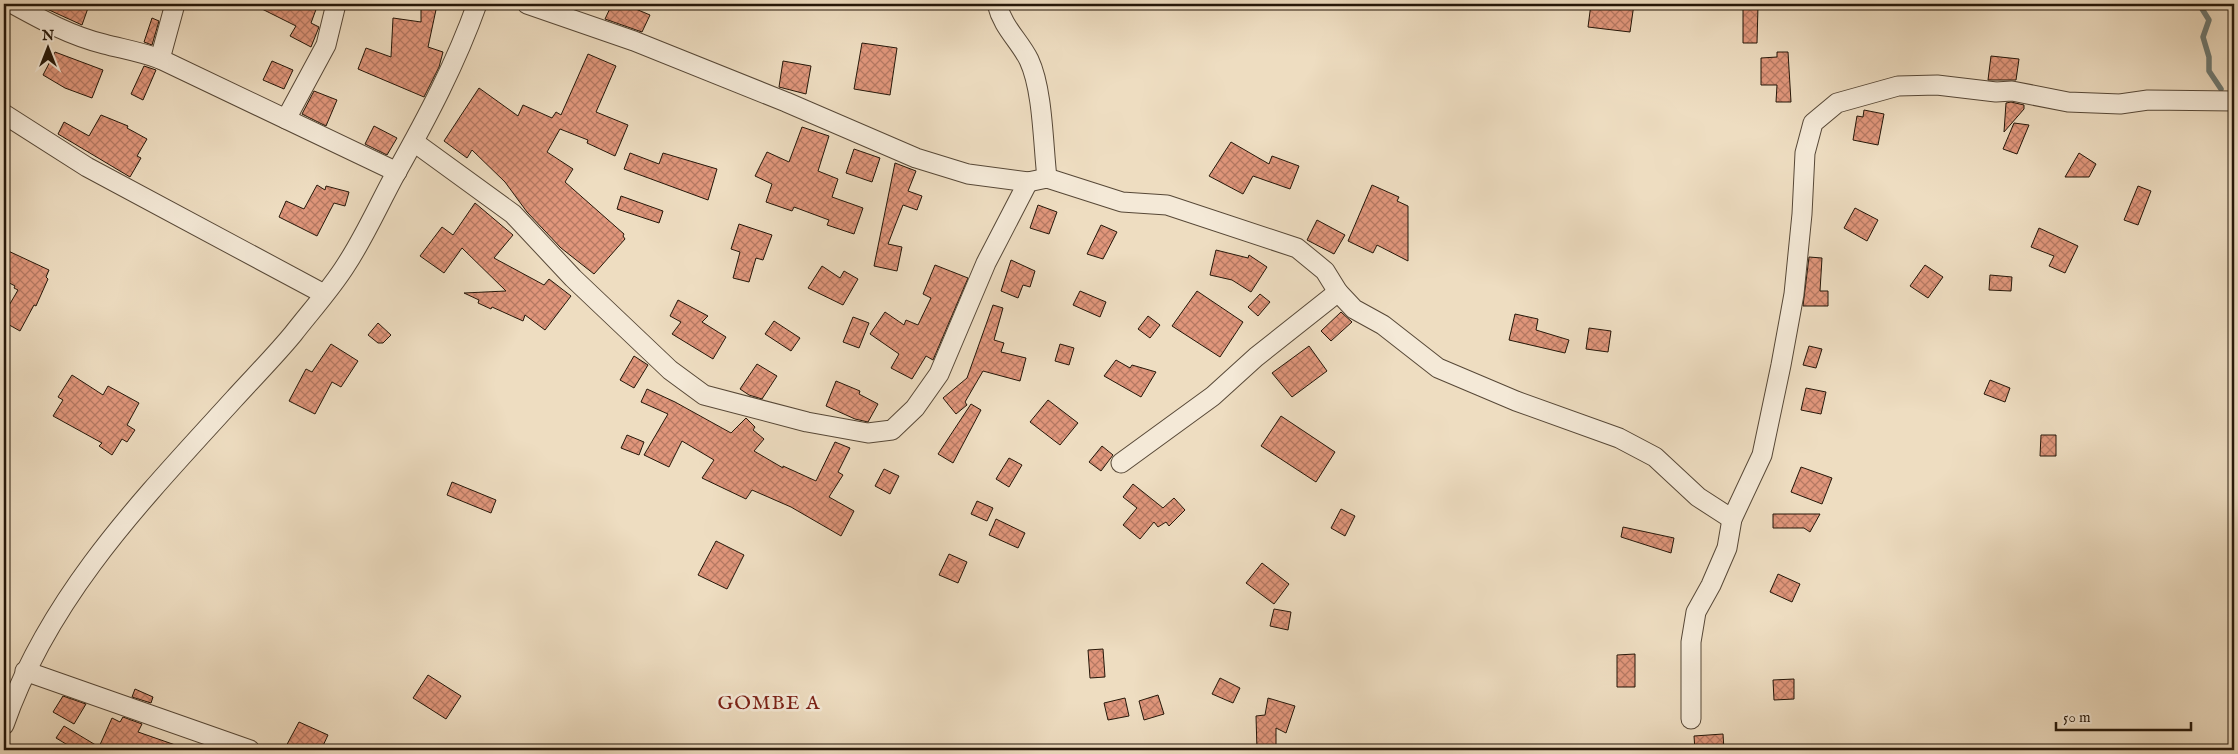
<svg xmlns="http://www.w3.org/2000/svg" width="2238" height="754" viewBox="0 0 2238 754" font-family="'IM FELL English',serif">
<defs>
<pattern id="building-cross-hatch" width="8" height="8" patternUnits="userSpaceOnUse" patternTransform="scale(1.25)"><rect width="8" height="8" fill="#e0967b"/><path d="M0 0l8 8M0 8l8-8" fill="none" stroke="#b57963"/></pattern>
</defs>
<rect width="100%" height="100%" fill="#eeddc1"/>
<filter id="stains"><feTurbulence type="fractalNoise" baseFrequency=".004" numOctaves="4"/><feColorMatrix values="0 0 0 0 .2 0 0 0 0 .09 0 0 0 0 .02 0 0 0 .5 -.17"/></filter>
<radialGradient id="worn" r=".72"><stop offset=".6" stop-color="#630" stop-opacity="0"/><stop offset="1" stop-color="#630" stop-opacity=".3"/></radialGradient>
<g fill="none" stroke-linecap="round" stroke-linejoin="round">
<polyline stroke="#6c7973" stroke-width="5.5" points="2199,4 2209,20 2203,37 2209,57 2209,71 2221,89"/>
</g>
<g fill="url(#building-cross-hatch)" stroke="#251709">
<polygon points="36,4 76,4 88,8 82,25"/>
<polygon points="252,4 318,4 311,23 319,27 311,47 290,36 296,26"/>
<polygon points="612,4 624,4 650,15 642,32 605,19"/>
<polygon points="1591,4 1634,4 1630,32 1588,27"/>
<polygon points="421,5 437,5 428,47 443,52 439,67 424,97 358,69 366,48 391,57 393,18 421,22"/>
<polygon points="1743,5 1758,6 1757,43 1743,43"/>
<polygon points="152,18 159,21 152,45 144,42"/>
<polygon points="862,43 897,48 890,95 854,89"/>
<polygon points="55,52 103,70 92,98 65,88 43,75"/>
<polygon points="1777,52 1788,52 1791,102 1776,102 1777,85 1761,85 1761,58 1777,57"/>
<polygon points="588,54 616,66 596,112 628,125 615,156 587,143 588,140 560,129 547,152 573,169 565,182 624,234 623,236 625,239 594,274 561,248 527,212 505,182 472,150 467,158 444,141 479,88 518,116 523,105 552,118 556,112 561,115"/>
<polygon points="1991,56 2019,59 2016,80 1988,80"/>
<polygon points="272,61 293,70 284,89 263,80"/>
<polygon points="783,61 811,66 806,94 779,87"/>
<polygon points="144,66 156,70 143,100 131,94"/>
<polygon points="314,91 337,100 326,126 302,114"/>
<polygon points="2011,102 2024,105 2024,109 2004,132 2006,103"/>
<polygon points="1864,110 1884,114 1878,145 1853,140 1857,116 1863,117"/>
<polygon points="101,115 128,126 127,128 147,139 137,156 141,158 130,177 58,134 64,122 89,136"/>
<polygon points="2014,123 2029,125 2017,154 2003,149"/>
<polygon points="374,126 397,138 387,155 365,144"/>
<polygon points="802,127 829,136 818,171 838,179 832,197 863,208 854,234 827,225 829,220 794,207 792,211 766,202 772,184 755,176 767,152 789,162"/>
<polygon points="1231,142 1269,164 1272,156 1299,166 1290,189 1253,176 1243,194 1209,176"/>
<polygon points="854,149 880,158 872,182 846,173"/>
<polygon points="630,153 659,164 663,153 717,169 708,200 624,169"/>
<polygon points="2079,153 2096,164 2089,177 2065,177"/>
<polygon points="895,163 916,171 908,191 922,196 917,210 903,205 888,244 902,247 897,271 874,266"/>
<polygon points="317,185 325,190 326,186 349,192 345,206 334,203 317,236 279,217 286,201 304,209"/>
<polygon points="1372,185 1399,197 1397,201 1408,206 1408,261 1377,245 1373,253 1348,241"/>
<polygon points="2138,186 2151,191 2138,225 2124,220"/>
<polygon points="621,196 663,211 659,223 617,209"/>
<polygon points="475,203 513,235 494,258 544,285 549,279 571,296 545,330 525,315 523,321 492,307 491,309 478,303 479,300 464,293 506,291 462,248 444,273 420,256 442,227 453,235"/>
<polygon points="1038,205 1057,212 1049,234 1030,228"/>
<polygon points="1855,208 1878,220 1867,241 1844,228"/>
<polygon points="1317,220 1345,235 1334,254 1307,240"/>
<polygon points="739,224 772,235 763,260 756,258 749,282 733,278 740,252 731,249"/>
<polygon points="1101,225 1117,232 1103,259 1087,254"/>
<polygon points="2039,228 2078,246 2065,273 2049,266 2054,256 2031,247"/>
<polygon points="4,249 49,270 46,277 48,279 36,306 34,305 20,331 4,322 4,314 18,290 14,288 15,286 4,280"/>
<polygon points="1216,250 1248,258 1249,255 1267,267 1251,292 1232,280 1210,275"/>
<polygon points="1809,257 1822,258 1820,291 1828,291 1828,306 1803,306"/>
<polygon points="1011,260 1035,271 1030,287 1023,285 1018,298 1001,291"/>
<polygon points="935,265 968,278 933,360 926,356 912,379 891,368 899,354 870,334 885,312 904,325 906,320 918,325 931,298 923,294"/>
<polygon points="1925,265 1943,277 1928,298 1910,286"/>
<polygon points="822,266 840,278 844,271 858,279 843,305 808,288"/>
<polygon points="1990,275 2012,277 2011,291 1989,290"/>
<polygon points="1080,291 1106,302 1100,317 1073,305"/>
<polygon points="1197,291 1243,322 1220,357 1172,326"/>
<polygon points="1260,294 1270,302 1258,316 1248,307"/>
<polygon points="678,300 708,316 702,322 726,337 713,359 672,334 681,322 670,316"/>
<polygon points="993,305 1003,308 994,340 1004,343 1001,352 1026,358 1020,381 983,371 965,402 967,405 956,414 943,398 967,378"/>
<polygon points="1341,312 1352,322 1331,341 1321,331"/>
<polygon points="1515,314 1538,319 1536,330 1569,340 1565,353 1509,340"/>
<polygon points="1148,316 1160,325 1150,338 1138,329"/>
<polygon points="853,317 869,323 859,348 843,342"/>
<polygon points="774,321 800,338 791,351 765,334"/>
<polygon points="378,323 391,335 383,343 378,343 368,335"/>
<polygon points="1589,328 1611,331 1608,352 1586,349"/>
<polygon points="331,344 358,361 341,387 332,382 315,414 289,401 306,369 312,372"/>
<polygon points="1060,344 1074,348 1069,365 1055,361"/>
<polygon points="1309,346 1327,371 1292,397 1272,373"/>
<polygon points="1809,346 1822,349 1816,368 1803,365"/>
<polygon points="634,356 648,365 634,388 620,380"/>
<polygon points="1116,360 1130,368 1132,365 1156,372 1141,397 1104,376"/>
<polygon points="757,364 777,376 762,399 749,395 740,389"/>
<polygon points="72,375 103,395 108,386 139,403 127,425 135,430 127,442 122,439 112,455 99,446 102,443 53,416 63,400 58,397"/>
<polygon points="1990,380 2010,388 2005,402 1984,394"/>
<polygon points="836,381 860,391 859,394 878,404 868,422 855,419 826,406"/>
<polygon points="1806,388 1826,392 1821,414 1801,410"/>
<polygon points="647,389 675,402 731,433 746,418 755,427 753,430 764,439 754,451 783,468 783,466 816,481 835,442 850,448 838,472 843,475 829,497 854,511 841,536 791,507 752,490 746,499 702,478 714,460 682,441 669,467 644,455 668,414 641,402"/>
<polygon points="1048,400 1078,423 1060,445 1030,422"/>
<polygon points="971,404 981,410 953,463 938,454"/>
<polygon points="1281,416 1335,452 1316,482 1261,446"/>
<polygon points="627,435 644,442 639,455 621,448"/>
<polygon points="2041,435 2056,435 2056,456 2040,456"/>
<polygon points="1102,446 1113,455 1101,471 1089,462"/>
<polygon points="1009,458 1022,465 1009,487 996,479"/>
<polygon points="1801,467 1832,478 1822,504 1791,492"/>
<polygon points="884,469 899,476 890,494 875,486"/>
<polygon points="452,482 496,500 491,513 447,495"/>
<polygon points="1133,484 1163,508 1174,498 1185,510 1169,526 1166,522 1158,527 1154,522 1140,539 1123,525 1137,508 1123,497"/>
<polygon points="977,501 993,508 987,521 971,514"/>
<polygon points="1341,509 1355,516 1345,536 1331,528"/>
<polygon points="1773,514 1820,514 1810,532 1804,528 1773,528"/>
<polygon points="996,519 1025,533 1018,548 989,535"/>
<polygon points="1623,527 1674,538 1671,553 1621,537"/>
<polygon points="716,541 744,555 727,589 698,575"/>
<polygon points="949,554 967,562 958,583 939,575"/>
<polygon points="1262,563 1289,584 1274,604 1246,583"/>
<polygon points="1778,574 1800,584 1792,602 1770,592"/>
<polygon points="1274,609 1291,612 1288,630 1270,626"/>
<polygon points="1103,649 1105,677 1090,678 1088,650"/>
<polygon points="1635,654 1635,687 1617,687 1617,655"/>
<polygon points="428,675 461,696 446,719 413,698"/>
<polygon points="1220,678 1240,688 1233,703 1212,694"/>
<polygon points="1794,679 1794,699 1774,700 1773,680"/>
<polygon points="135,689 153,697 151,703 132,697"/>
<polygon points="1158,695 1164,714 1144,720 1139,701"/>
<polygon points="63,696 86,704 74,724 53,712"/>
<polygon points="1125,698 1129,716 1108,720 1104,703"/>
<polygon points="1268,698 1295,706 1286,733 1276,728 1276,750 1257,750 1256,716 1265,715"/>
<polygon points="123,717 142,724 138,732 184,748 184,750 76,750 56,738 64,726 99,747 112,718 120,722"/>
<polygon points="299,722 328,735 321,750 284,750"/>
<polygon points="1723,734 1724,750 1695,750 1694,736"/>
</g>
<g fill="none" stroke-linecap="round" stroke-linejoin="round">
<g stroke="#574837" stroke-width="21">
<g id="minor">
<path d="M13,4C42,20 71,36 104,44C123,49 141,52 160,59L397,172"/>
<polyline points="527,4 634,41 786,102 916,158 968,174 1028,182 1047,178 1122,202 1167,205 1297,248 1325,271 1338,292 1354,309 1383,325 1438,368 1516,401 1619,438 1655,457 1698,497 1732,519"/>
<path d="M997,4C1003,28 1019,40 1029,60C1043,90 1043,144 1047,178"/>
<polyline points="160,59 175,4"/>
<polyline points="4,114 87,167 324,294"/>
<polyline points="286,119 326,45 336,4"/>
<polyline points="414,142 513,214 573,278 670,370 704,395 807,422 868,433 892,430 915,408 939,374 986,263 1028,182"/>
<polyline points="1121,463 1213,396 1256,357 1338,292"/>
<polyline points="25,671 250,750"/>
<polyline points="1691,719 1691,642 1696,612 1711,585 1727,548 1732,519 1762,455 1781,365 1794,294 1802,214 1805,153 1813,123 1837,103 1898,86 1937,85 1996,92 2012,91 2068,102 2120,104 2148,100 2234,101"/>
<path d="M4,725C49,595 143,499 234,399C253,378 274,357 293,334C310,312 331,289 346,265C365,236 379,204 396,173C427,118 456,63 477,4"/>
</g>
</g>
<use href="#minor" stroke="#f4e9d7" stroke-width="19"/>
</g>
<g text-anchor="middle" stroke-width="5" stroke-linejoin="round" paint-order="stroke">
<g font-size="20" letter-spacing="1" fill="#7a1f14" stroke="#f4e9d7">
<text x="769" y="709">GOMBE A</text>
</g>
</g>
<rect width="2238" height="754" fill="none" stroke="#eeddc1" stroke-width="20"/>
<rect x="5" y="5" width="2228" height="744" fill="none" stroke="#251709" stroke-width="2.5"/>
<rect x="10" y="10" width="2218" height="734" fill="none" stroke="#251709"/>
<g transform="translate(48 48)" stroke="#f4e9d7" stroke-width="4" paint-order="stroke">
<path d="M0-4L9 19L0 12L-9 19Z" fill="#251709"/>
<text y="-8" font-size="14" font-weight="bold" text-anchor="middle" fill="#251709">N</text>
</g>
<path d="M2056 722v8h135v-8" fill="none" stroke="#251709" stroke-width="2.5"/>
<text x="2063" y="722" font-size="15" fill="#251709" stroke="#f4e9d7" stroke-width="4" paint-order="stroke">50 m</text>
<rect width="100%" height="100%" filter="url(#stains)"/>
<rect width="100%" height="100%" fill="url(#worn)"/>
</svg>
